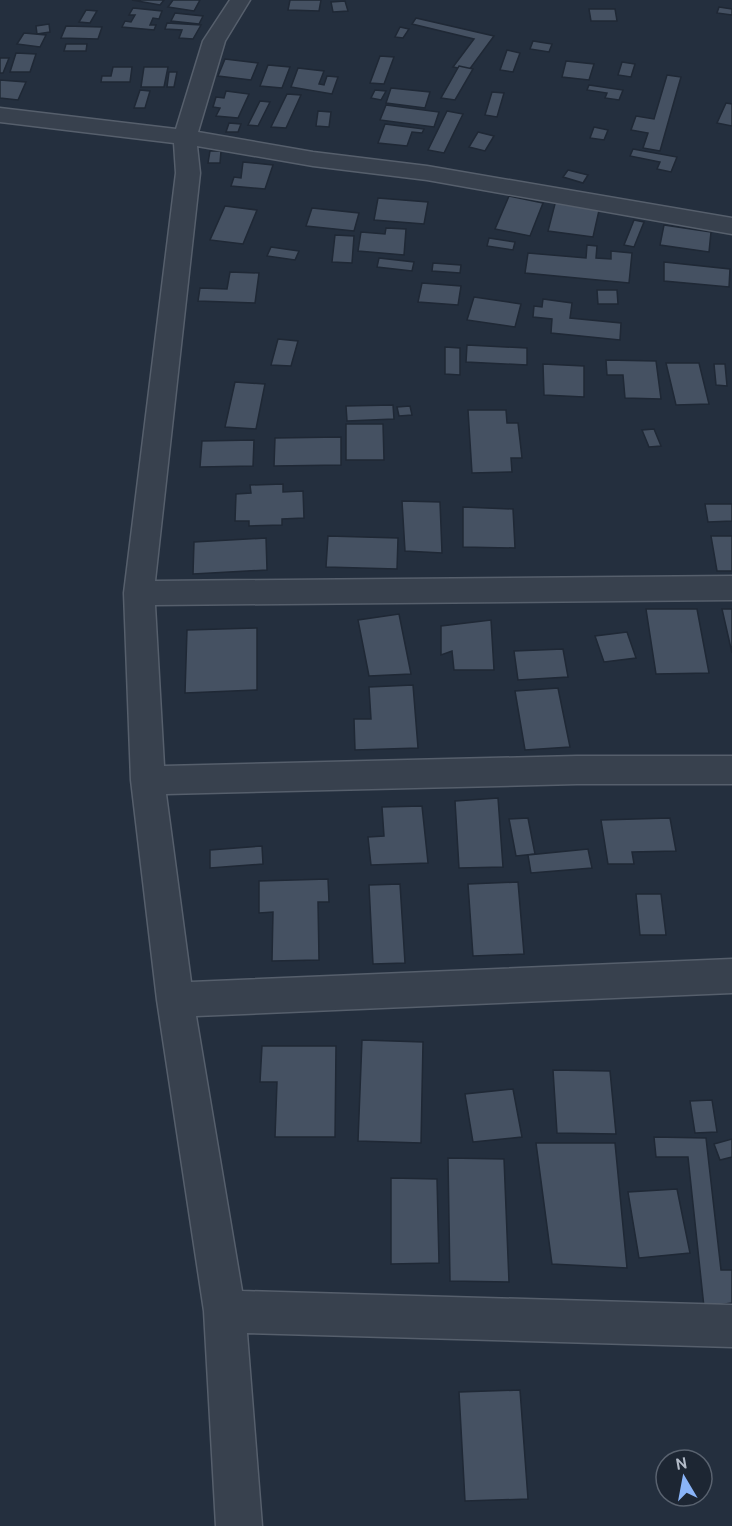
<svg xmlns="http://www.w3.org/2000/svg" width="732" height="1526" viewBox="0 0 732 1526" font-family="Cabin,sans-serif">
<rect width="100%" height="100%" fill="#242f3e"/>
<g fill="#455162" stroke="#1f2835" stroke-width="1.5">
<polygon points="132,0 164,0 160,5"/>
<polygon points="173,0 200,0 194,11 168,7"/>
<polygon points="290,0 321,0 319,11 288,10"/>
<polygon points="345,1 348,11 333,12 331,2"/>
<polygon points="719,7 732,9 732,15 717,13"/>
<polygon points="133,8 162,11 159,19 153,18 150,25 156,25 154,30 122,27 125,21 131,22 135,15 129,15"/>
<polygon points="589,9 615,9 617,21 591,21"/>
<polygon points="86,10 97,11 90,23 79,22"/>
<polygon points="175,13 203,16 199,24 171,21"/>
<polygon points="416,18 494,36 469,70 453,67 474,39 412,24"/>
<polygon points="167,23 201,25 193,39 179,38 182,30 165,29"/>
<polygon points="49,24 50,32 37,34 36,26"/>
<polygon points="66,26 102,27 98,39 61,38"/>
<polygon points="400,27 409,29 403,38 395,37"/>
<polygon points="24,33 46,35 40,47 17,44"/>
<polygon points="533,41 552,44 549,52 530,49"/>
<polygon points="66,44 87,44 86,51 64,51"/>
<polygon points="507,50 520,53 513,72 500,70"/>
<polygon points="16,53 36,54 30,72 10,72"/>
<polygon points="380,56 394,57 384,84 370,83"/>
<polygon points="0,58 9,58 3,73 0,73"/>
<polygon points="225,59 258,63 251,80 218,76"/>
<polygon points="566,61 594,64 589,80 562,77"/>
<polygon points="622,62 635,64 631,77 618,75"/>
<polygon points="268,65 290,67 282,88 260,86"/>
<polygon points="459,66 473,69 455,100 441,98"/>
<polygon points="113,67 132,67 130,82 101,82 102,76 111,76"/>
<polygon points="144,67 168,67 164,87 141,87"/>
<polygon points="298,68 324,71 319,84 324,85 327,76 338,77 332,94 291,87"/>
<polygon points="169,72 177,72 174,87 167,87"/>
<polygon points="667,75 681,77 660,151 643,148 648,133 631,130 636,116 654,119"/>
<polygon points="0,80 26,82 18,100 0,98"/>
<polygon points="589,85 623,90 619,100 605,98 607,93 587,90"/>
<polygon points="391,88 430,92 425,108 386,103"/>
<polygon points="140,90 150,91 145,108 134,108"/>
<polygon points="375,90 386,91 381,100 371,98"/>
<polygon points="226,91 249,94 238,118 216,116 220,108 213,107 216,97 224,98"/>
<polygon points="492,92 504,93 497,117 485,115"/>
<polygon points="287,94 301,95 286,128 271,127"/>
<polygon points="260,101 270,102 258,126 248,125"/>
<polygon points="726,103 732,104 732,126 717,123"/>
<polygon points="386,105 439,112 434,127 380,120"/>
<polygon points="318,111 331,112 329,127 316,126"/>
<polygon points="447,111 463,114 444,153 428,150"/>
<polygon points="229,123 241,124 238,132 226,132"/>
<polygon points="385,124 424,129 422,133 412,132 407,146 378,143"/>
<polygon points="594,127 608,130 604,140 590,138"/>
<polygon points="478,132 494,136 485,151 469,147"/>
<polygon points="633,149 677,157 671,172 657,169 660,162 630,156"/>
<polygon points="210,151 221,151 220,163 208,163"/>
<polygon points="243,162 273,165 265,189 231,186 234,177 241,178"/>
<polygon points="568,170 588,175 583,183 563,177"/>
<polygon points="509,196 543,203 530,236 495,229"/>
<polygon points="378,198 428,202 424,224 374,220"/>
<polygon points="556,200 600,206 593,237 548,231"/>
<polygon points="225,206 257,210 243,244 210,240"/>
<polygon points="312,208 359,213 354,231 306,226"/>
<polygon points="634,220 644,222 634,247 624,245"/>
<polygon points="664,225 711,232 709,252 660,245"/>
<polygon points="386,228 406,229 404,255 358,251 361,232 385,234"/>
<polygon points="335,235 354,236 352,263 332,262"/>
<polygon points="489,238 515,242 513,250 487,246"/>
<polygon points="587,245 597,246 596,258 611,259 611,251 632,253 629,283 525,273 528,253 586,258"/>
<polygon points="271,247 299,251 295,260 267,256"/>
<polygon points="379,258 414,262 412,271 377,267"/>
<polygon points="664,262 730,269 729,287 664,281"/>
<polygon points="433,263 461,265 460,273 432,271"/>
<polygon points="230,272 259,273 255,303 198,301 200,288 227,289"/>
<polygon points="422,283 461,286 458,305 418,302"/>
<polygon points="597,290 617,290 618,304 598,304"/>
<polygon points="474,297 521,304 515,327 467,320"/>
<polygon points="543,299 572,303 570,318 621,323 620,340 551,333 552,319 533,317 534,306 542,307"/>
<polygon points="278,339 298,341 291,366 271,365"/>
<polygon points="467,345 527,348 527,365 466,362"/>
<polygon points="445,347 460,348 460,375 445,374"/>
<polygon points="606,360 656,361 661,399 625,398 623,375 607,375"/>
<polygon points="666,363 699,363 709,404 676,405"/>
<polygon points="543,364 584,366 584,397 544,395"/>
<polygon points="714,364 725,364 727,386 716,385"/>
<polygon points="235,382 265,384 256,429 225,427"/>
<polygon points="393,405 394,419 347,421 346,406"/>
<polygon points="410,406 412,415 399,416 397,407"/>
<polygon points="468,410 506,410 507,423 518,423 522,458 511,458 512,472 472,473"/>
<polygon points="346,424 383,424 384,460 346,460"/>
<polygon points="654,429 661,446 649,447 642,430"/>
<polygon points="341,437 341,465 274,466 275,438"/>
<polygon points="254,440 253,466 200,467 202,441"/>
<polygon points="283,484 283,492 303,491 304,518 282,519 282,525 249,526 249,521 235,521 236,494 251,493 250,485"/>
<polygon points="402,501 440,502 442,553 405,551"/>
<polygon points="705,504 732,504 732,521 708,522"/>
<polygon points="463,507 513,509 515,548 463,547"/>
<polygon points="328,536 398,538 397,569 326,567"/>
<polygon points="711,536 732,536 732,571 717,571"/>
<polygon points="266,538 267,570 193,574 194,542"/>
<polygon points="646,609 697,609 709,673 656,674"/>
<polygon points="722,609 732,609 732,653"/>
<polygon points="399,614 411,674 369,676 358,620"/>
<polygon points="491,620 494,670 454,670 452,651 441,655 441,626"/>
<polygon points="257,628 257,690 185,693 187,630"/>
<polygon points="627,632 636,658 604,662 595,636"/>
<polygon points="563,649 568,677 518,680 514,651"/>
<polygon points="413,685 418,748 355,750 354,719 371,719 369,687"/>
<polygon points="558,688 570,747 525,750 515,691"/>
<polygon points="498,798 503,867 459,868 455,801"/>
<polygon points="422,806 428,863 371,865 368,837 384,836 382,807"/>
<polygon points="528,818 535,854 516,856 509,819"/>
<polygon points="670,818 676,851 632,852 634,864 608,864 601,820"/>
<polygon points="262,846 263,864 210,868 210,850"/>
<polygon points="588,849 592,868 531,873 528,855"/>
<polygon points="328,879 329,902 318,902 319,960 272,961 273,912 259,913 259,881"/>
<polygon points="518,882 524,954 473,956 468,884"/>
<polygon points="400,884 405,963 373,964 369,885"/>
<polygon points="636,894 661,894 666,935 640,935"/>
<polygon points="362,1040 423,1042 421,1143 358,1141"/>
<polygon points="262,1046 336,1046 335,1137 275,1137 277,1082 260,1082"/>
<polygon points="553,1070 610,1071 616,1134 557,1133"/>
<polygon points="513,1089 522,1137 473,1142 465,1094"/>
<polygon points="712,1100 717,1132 695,1133 690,1101"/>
<polygon points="654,1137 706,1138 721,1270 732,1270 732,1303 704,1307 688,1157 656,1157"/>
<polygon points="732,1139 732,1157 720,1160 714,1144"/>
<polygon points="536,1143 615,1143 627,1268 552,1264"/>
<polygon points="448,1158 504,1159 509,1282 450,1281"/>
<polygon points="391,1178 437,1179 439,1263 391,1264"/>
<polygon points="677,1189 690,1253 639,1258 628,1192"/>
<polygon points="520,1390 528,1499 465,1501 459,1392"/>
</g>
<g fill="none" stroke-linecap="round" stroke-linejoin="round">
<g stroke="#565f6c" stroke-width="3">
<polygon id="minor" points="230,0 250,0 225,41 198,132 313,152 427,166 732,218 732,234 427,180 313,166 197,146 200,173 155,581 732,576 732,600 155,605 164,766 577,756 732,756 732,784 577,784 166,794 191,982 732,959 732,993 196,1016 242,1291 732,1305 732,1347 247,1333 262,1526 216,1526 204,1311 157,1000 131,780 124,593 176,173 174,143 0,122 0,108 176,129 203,41"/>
</g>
<use href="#minor" fill="#38414e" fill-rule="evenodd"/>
</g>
<g transform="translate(684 1478) rotate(350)"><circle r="28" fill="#1d2633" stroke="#59626f" stroke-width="1.5"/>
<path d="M0-4.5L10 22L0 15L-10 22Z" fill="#8ab4f8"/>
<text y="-9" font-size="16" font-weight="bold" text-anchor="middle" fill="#b4bcc9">N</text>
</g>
</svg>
